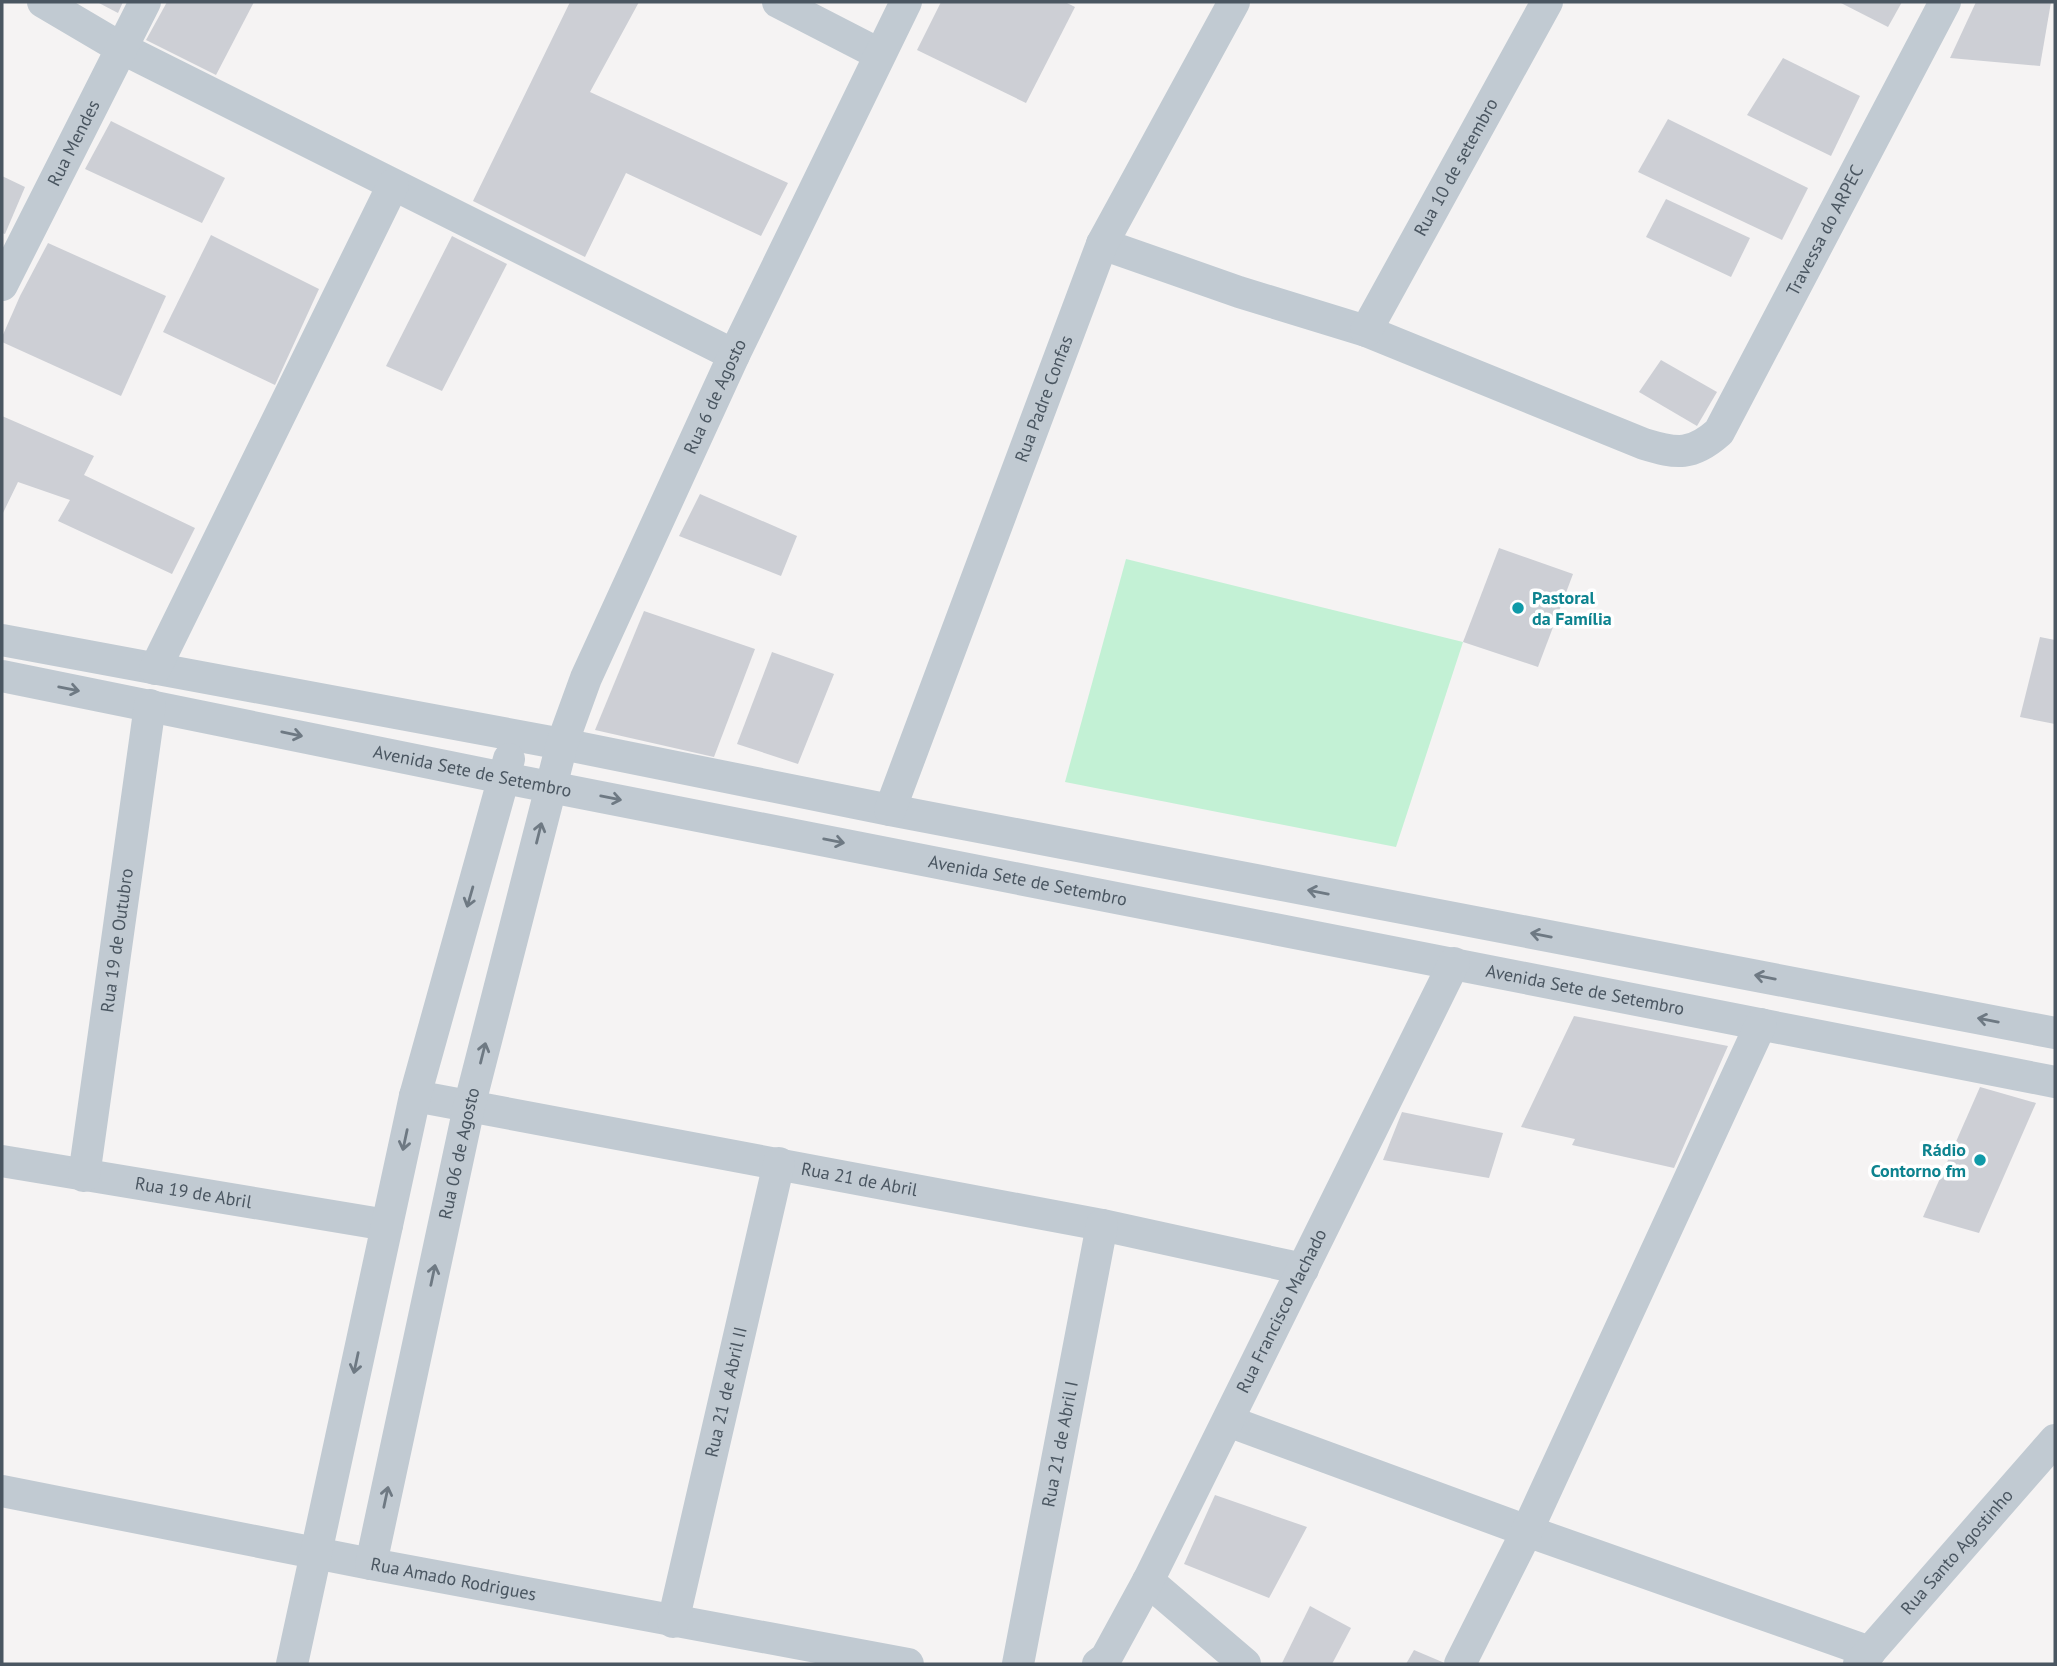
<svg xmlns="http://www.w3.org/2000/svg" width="2057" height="1666" viewBox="0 0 2057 1666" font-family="'PT Sans',sans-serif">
<rect width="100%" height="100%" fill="#f5f3f3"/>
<polygon fill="#c3f1d5" points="1126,559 1463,642 1396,847 1065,782"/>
<g fill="#cdcfd5">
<polygon points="97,2 123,2 118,13"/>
<polygon points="167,2 254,2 216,75 146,40"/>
<polygon points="570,2 639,2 590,92 788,183 761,236 626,173 585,257 473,201"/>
<polygon points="941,2 1065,2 1075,7 1026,103 917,50"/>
<polygon points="1839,2 1902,2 1888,27"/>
<polygon points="1976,2 2051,2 2040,66 1950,58"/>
<polygon points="1783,58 1860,96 1831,156 1747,115"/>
<polygon points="1668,119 1808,188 1782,240 1638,172"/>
<polygon points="111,121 225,178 202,223 85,169"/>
<polygon points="2,176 25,187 5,234 2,233"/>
<polygon points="1666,199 1750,238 1731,277 1646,237"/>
<polygon points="211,235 319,289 275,385 163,332"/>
<polygon points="452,236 507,264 442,391 386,366"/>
<polygon points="48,243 166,296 121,396 2,342 2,337 20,296"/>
<polygon points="1661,360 1717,392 1697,426 1639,392"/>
<polygon points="2,416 94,456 84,475 195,528 172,574 58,521 70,500 18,482 2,515"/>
<polygon points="700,494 797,536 781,576 679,536"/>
<polygon points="1499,548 1573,574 1538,667 1463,642"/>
<polygon points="644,611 755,649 714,757 595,730"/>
<polygon points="2040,637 2055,640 2055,724 2020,717"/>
<polygon points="772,652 834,674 798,764 737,744"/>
<polygon points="1574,1016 1728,1046 1674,1168 1572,1145 1575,1139 1521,1127"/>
<polygon points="1980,1087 2036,1103 1979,1233 1923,1217"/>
<polygon points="1402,1112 1503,1133 1489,1178 1383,1160"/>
<polygon points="1215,1495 1307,1527 1269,1598 1184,1564"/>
<polygon points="1310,1606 1351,1628 1332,1664 1285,1664 1282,1663"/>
<polygon points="1414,1650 1447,1664 1406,1664"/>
</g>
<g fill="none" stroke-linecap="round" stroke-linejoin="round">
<g stroke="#c1cad2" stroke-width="32">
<polyline points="43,2 121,48 734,355"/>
<polyline points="778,2 879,54"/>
<path id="s1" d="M1102,244L1239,292L1366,331L1644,444C1677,454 1692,456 1719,432L1945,2"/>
<path id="s2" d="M2,285L145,2"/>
<path id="s3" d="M1366,331L1547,2"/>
<polyline points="2,640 562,744 890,810 2055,1033"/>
<polyline points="155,669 393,185"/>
<path id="s4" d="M2,676L504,778L2055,1082"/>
<path id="s5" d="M890,810L1102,244L1234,2"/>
<path id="s6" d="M415,1096L1102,1225L1303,1269"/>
<path id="s7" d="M2,1161L387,1225"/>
<path id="s8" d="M84,1176L150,705"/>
<polyline points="1228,1421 1527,1531 1870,1652"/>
<path id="s9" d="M2,1491L371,1564L908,1664"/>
<path id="s10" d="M371,1564L469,1107L562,744L586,678L734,355L906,2"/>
<polyline points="1148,1581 1245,1664"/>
<path id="s11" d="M673,1622L779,1163"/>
<polyline points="292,1664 415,1096 509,759"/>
<path id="s12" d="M1018,1664L1102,1225"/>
<path id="s13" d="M1098,1664L1106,1658L1148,1581L1454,963"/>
<polyline points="1460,1664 1527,1531 1761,1024"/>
<path id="s14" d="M1859,1664L2055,1440"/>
</g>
</g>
<defs><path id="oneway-shaft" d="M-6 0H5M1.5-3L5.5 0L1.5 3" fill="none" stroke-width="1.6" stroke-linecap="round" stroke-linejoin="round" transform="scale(1.75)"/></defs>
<g stroke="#6e7983">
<use href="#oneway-shaft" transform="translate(69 689) rotate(11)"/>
<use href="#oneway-shaft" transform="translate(292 734) rotate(12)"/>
<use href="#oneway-shaft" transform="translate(611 798) rotate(11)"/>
<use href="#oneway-shaft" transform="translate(539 833) rotate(-76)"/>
<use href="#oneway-shaft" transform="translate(834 841) rotate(11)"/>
<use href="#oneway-shaft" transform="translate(1318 892) rotate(-169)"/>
<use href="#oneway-shaft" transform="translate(470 897) rotate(106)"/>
<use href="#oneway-shaft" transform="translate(1541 935) rotate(-169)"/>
<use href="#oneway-shaft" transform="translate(1765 977) rotate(-169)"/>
<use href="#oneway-shaft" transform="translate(1988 1020) rotate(-169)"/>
<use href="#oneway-shaft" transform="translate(483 1053) rotate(-76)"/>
<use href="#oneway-shaft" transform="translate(405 1140) rotate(102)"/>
<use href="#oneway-shaft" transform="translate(433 1275) rotate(-78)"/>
<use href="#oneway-shaft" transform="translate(356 1363) rotate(102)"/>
<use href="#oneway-shaft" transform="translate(386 1497) rotate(-78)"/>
</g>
<g fill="#0f9aa8" stroke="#fff" stroke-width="2.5">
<circle cx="1518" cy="608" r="7"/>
<circle cx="1980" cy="1160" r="7"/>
</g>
<g text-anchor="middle" stroke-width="7" stroke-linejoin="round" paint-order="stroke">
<g font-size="18" fill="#4a5661" stroke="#fff">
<text dy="6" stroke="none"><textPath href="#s2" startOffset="159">Rua Mendes</textPath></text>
<text dy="6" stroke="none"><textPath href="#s3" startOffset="187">Rua 10 de setembro</textPath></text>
<text dy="6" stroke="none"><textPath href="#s1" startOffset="887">Travessa do ARPEC</textPath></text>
<text dy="6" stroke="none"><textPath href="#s10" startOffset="1222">Rua 6 de Agosto</textPath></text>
<text dy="6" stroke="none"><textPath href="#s5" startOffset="439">Rua Padre Confas</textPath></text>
<text dy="6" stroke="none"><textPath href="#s4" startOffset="480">Avenida Sete de Setembro</textPath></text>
<text dy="6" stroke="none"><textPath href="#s4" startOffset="1046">Avenida Sete de Setembro</textPath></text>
<text dy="6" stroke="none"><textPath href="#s8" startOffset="238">Rua 19 de Outubro</textPath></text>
<text dy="6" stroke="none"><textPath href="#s4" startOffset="1614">Avenida Sete de Setembro</textPath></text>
<text dy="6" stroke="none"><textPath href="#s10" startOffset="420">Rua 06 de Agosto</textPath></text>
<text dy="6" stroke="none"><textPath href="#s6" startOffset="452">Rua 21 de Abril</textPath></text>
<text dy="6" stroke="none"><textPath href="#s7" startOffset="194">Rua 19 de Abril</textPath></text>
<text dy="6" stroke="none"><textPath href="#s13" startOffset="399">Rua Francisco Machado</textPath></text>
<text dy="6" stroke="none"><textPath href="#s11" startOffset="236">Rua 21 de Abril II</textPath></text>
<text dy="6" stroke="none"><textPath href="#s12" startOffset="224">Rua 21 de Abril I</textPath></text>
<text dy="6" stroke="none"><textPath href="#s14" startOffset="149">Rua Santo Agostinho</textPath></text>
<text dy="6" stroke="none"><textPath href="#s9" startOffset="460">Rua Amado Rodrigues</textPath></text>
</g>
<g font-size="18" font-weight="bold" fill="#0d838f" stroke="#fff" text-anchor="start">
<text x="1532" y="604">Pastoral<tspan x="1532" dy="21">da Família</tspan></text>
<text x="1966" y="1156" text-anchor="end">Rádio<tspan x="1966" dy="21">Contorno fm</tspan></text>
</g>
</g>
<rect width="2057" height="1666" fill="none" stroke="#4a5661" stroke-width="7"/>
</svg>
